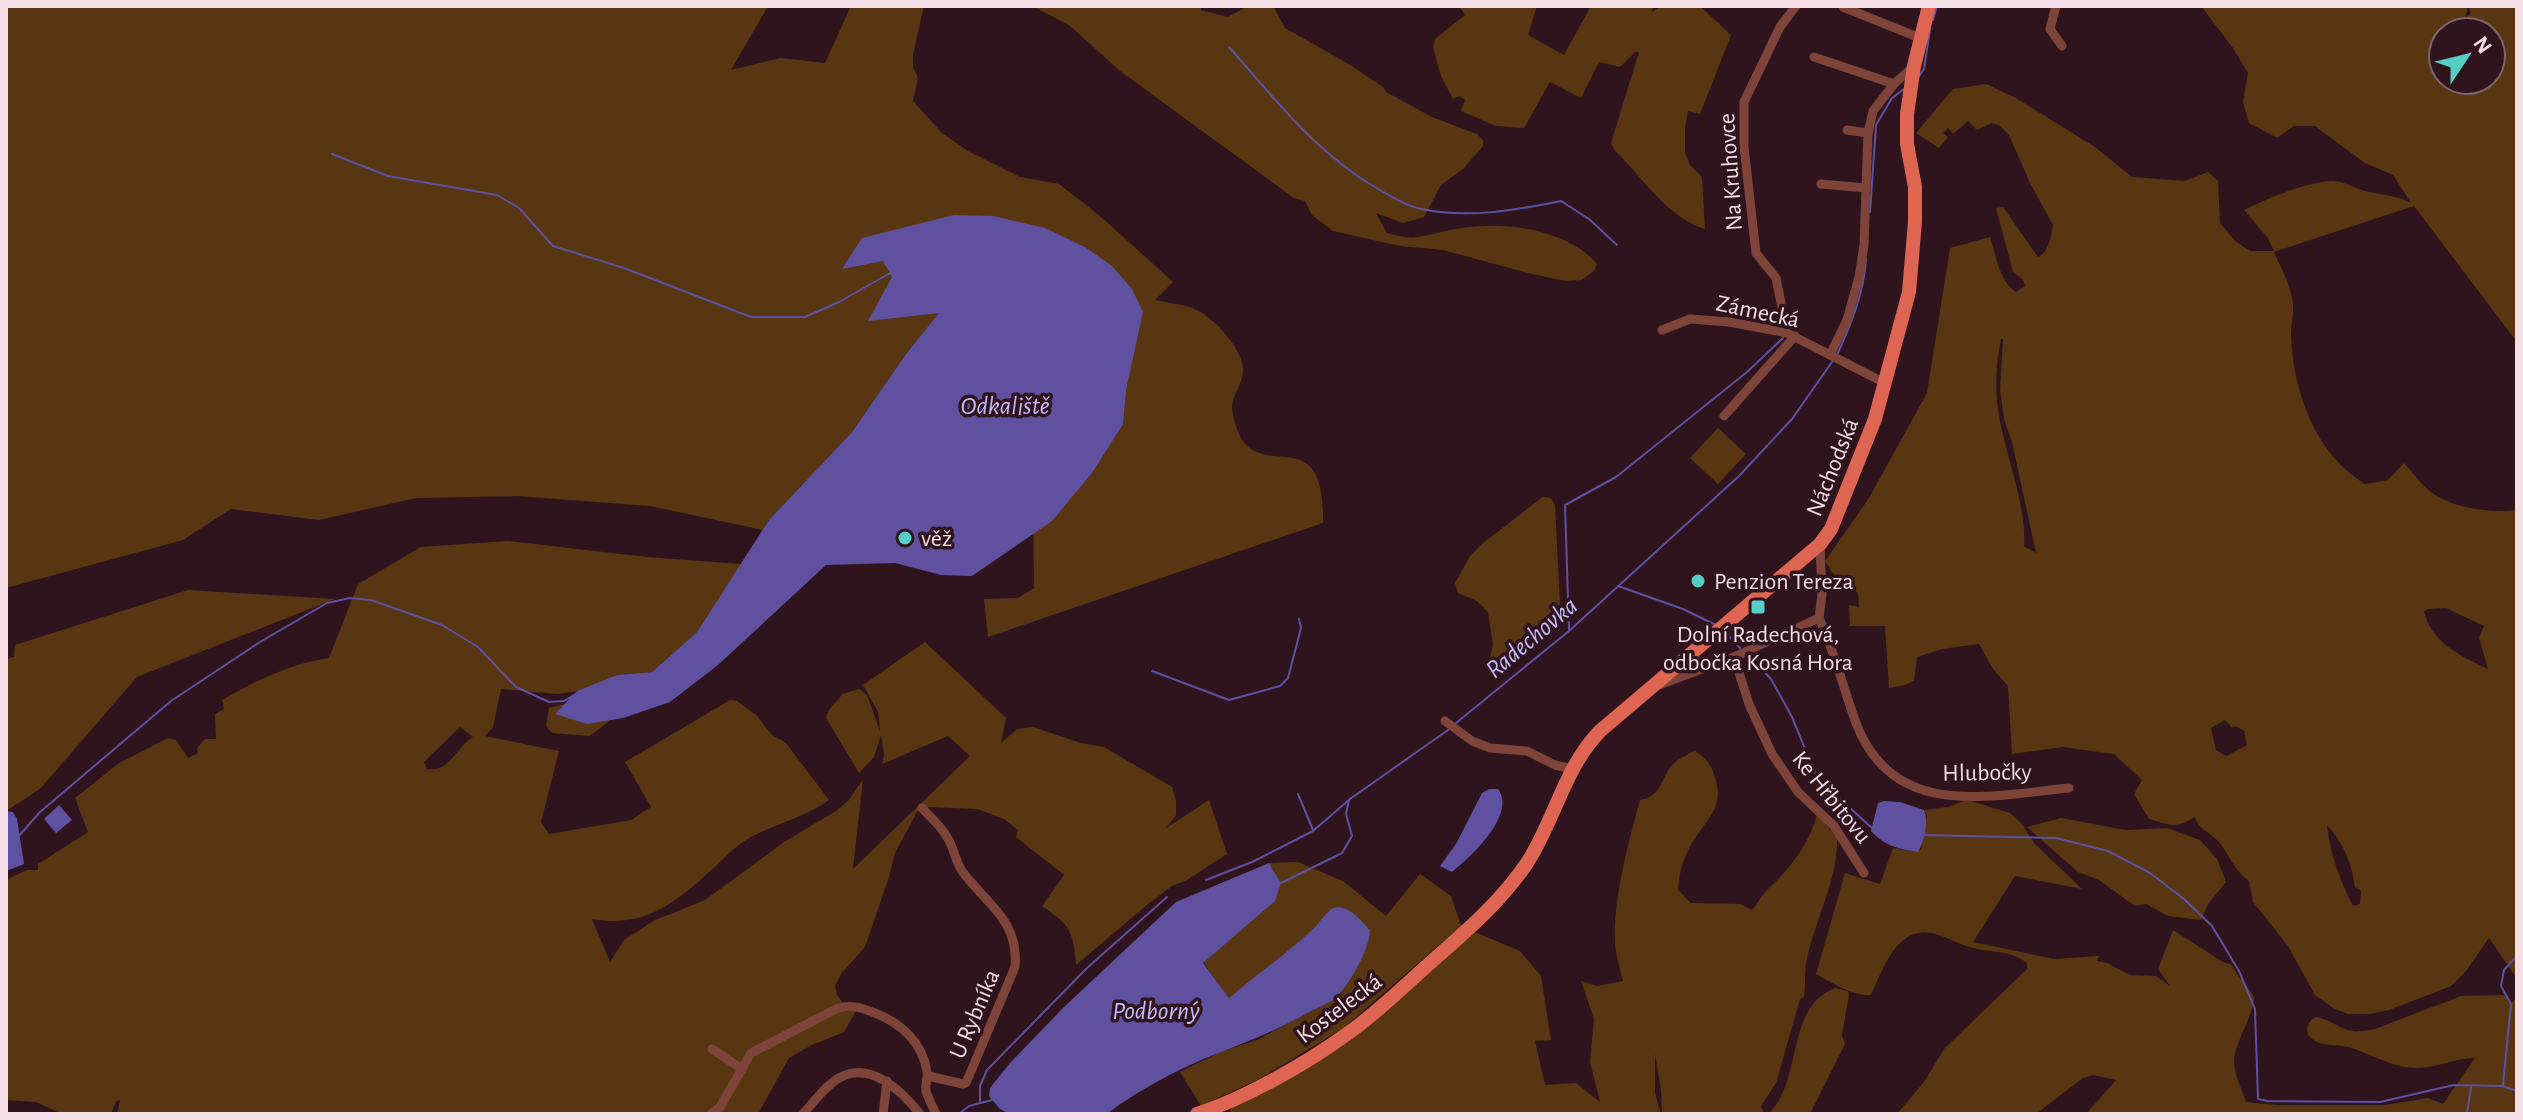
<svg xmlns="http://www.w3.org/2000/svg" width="2523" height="1120" viewBox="0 0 2523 1120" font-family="'Alegreya Sans',sans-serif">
<rect width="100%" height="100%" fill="#2f141e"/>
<g fill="#573611" fill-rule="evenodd">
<path d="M6,6H768L731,70L780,58L825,63L851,6H924L913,54V67L918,78L913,101L942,133L968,151L1020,177L1059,184L1100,216L1173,282L1155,300C1168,303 1185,304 1197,310C1215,319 1244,350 1243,371C1243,383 1233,394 1232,406C1232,415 1237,433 1243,441C1269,477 1325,423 1323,523L988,637L984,599L1018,598L1034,588L1033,509L1085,247L1040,227L940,312L906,354L852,432L769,520L763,530L650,506L517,496L416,498L319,520L231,509L183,540L6,588Z"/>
<path d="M1032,6H1201V10L1228,17L1248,6H1273L1285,28L1347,63L1383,87L1386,92L1432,117L1477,134L1483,140V146L1464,168L1441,185L1424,217L1403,223L1376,213L1387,233C1413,240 1415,238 1441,232C1478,223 1521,223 1556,237C1572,243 1586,251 1597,264L1594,271L1582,280L1566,281L1532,274L1443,250L1400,246L1333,231L1312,215L1305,201L1294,198L1120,71L1069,25Z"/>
<path d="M1459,6H1537L1528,35L1564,55L1591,6H1653L1652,12L1661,6H1700L1731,35L1700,114L1688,111L1685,128V153L1690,165L1702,177L1705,229C1666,217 1643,177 1615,151L1611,143L1639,52H1635L1620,67L1599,62L1581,98L1550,82L1524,128L1496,126L1461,111L1465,100L1460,96L1453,99L1441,76L1433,47L1435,39L1465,15Z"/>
<path d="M2201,6H2468L2465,18L2471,13L2469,6H2517V342L2414,206L2274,252C2281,268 2291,285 2293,304C2294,314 2291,324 2291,335C2293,391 2315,454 2365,484L2388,480L2404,463C2414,474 2423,487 2435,495C2458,509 2491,513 2517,510V979L2489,938L2466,971L2451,986L2389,1010L2370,1014H2348L2333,1008L2315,995L2288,946L2253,902L2249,881C2230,866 2231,855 2217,840C2209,832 2198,829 2195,817C2176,829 2170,825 2149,819L2134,794L2142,780L2114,754L2062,747L2012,754L2008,686L1993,669L1979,644L1942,649L1917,657L1914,681L1905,685L1889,688L1885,626H1850L1849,605L1859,607L1858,593L1843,582L1836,579L1825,561L1869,498L1927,393L1950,248L1990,237C1996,255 1999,281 2016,292L2025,286L2023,280L2013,272L1996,208L2003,207L2038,257C2049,252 2051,236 2053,225L2030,183L2009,135L1999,125L1992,123L1977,130L1968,121L1953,134L1948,128L1943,133L1948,137L1939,148L1916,133L1953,89L1986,84L2016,98L2095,147L2132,177L2185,181L2208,172L2218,181L2220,223L2235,241L2250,251H2274L2268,238L2244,210C2268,198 2306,182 2333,181C2345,181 2357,190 2369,192C2384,195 2398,196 2411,203L2393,175L2365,163L2315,126H2294L2277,138L2249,123L2243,102L2248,73L2233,48ZM2443,32H2491V80H2443ZM2001,339H2003L2000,390L2004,419L2012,442L2036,553L2024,546C2027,500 2001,446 1997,401C1995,380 1997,359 2001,339ZM2446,608L2484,626L2479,638L2488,669C2461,656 2431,643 2424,611L2427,609ZM2225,720L2232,728L2236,726L2244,731L2247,745L2226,756L2216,750L2211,728ZM2327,825C2343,842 2352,864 2355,887L2361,891L2360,904L2353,906C2340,880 2330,854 2327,825Z"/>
<polygon points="1718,428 1746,454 1718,484 1690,458"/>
<polygon points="1543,497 1551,498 1555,505 1561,625 1495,676 1489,675 1487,669 1493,645 1488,612 1477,601 1458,593 1455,583 1470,556 1483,543"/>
<path d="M507,541L647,557L741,564L697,632L652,672L617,675L577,691L558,694L501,689L493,727L485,736L559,751L541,822L549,834L631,820L651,807L625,762L730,700L737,701L756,715L772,735L786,743L829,800C805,817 776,824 751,837C738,844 727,855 717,865C678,900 648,929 592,919L610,962L624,940L655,920L705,900L784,842L836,811L849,800L863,779L853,869L970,756L948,736L882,764L884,755L881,735L874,757L859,773L826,718C828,707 837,703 842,694L859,689L867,695L880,731L878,712L863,685L925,642L1006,718L1001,743L1017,729L1033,727L1081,743L1104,747L1172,787L1176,801V815L1166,828L1209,800L1227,854L1187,880L1172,886L1148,904L1076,965C1073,929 1070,926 1042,906L1064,875L1016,837L1018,830L1004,819L977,809L929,807L917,812L895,853L889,877L865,947L841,974L835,986L837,995L844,1005L856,1011L844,1032L812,1045L789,1058L758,1114H117L120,1100L116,1101L111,1114H62L36,1102L6,1100V880L27,870H38V864L88,832L75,798L119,763L168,738L176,740L188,758L198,753L197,748L205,739H216L215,714L224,709L222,700C257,680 290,664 329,658L358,584L421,547ZM460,727L473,737C456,747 450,773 427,769L424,762Z"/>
<polygon points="188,590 335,599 137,677 40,789 6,811 6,659 14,657 15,645"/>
<polygon points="598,684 613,718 590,736 552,733 546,726 549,708 564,704"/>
<path d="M1695,751C1705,757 1710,763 1714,774C1728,812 1700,822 1687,853C1681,865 1679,877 1678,890L1691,903L1740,904L1752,910C1758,904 1761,895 1768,889C1790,869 1810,843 1817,814L1837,838C1838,880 1816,917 1807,959C1804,971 1806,984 1804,997L1800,999L1776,1083L1761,1106L1764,1114H1662L1661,1090L1655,1054V1093L1661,1114H1231L1230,1109L1324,1058L1350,1041L1475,932L1520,951L1541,976L1551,1040L1535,1041L1545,1085L1576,1083L1600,1102L1590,1062L1594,1019L1581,981L1597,986L1623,981C1620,969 1616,956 1615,944C1613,899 1628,844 1640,800C1661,797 1660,781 1671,766C1677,760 1687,754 1695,751Z"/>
<path d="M1967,800L2010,813L2021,823L2035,844L2082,889L2015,876L1973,942L2054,959L2099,956L2097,961L2107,963L2130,975L2156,976L2170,986L2158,969L2173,930L2223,962L2232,965C2237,977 2249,986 2253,996C2258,1007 2235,1041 2234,1060C2234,1075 2242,1089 2246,1102L2278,1105H2385L2428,1098L2443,1104L2475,1058C2455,1058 2438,1067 2420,1068C2393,1069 2373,1054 2348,1047C2337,1044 2322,1047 2312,1039C2304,1032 2307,1024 2313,1018L2317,1017C2345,1025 2342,1036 2375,1029L2461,996L2504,995L2512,1003L2517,996V1098L2515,1114H2086L2116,1080L2093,1075L2083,1078L2036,1114H1897L1924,1082L1944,1049L2027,969V963C2011,950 1992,953 1973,948C1959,945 1946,936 1932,933C1897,926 1883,969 1871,995C1853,996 1832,983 1816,974L1845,873L1880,884L1893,848L1917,852L1921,849L1927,815L1924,810L1948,807Z"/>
<polygon points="2061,818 2126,830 2167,828 2200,840 2217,859 2226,882 2208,904 2201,920 2168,916 2146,904 2135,906 2099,880 2078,872 2027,827"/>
<polygon points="1298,862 1343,881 1386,916 1420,874 1451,896 1461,926 1342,1029 1259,1079 1201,1106 1180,1072 1220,1052 1257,1040 1334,999 1330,911 1312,931 1229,999 1203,962 1234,934 1281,883 1269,863"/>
<path d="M1835,988L1848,991L1849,995L1842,1035L1845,1044L1810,1114H1768C1804,1081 1784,1008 1835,988Z"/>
</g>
<g fill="#5f51a0">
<polygon points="954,215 993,216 1045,228 1085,247 1112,266 1132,289 1143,312 1126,390 1123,424 1092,473 1052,521 972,576 941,575 895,563 826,565 718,665 670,702 623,718 587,724 555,714 577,691 617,675 652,672 697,632 769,520 852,432 906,354 939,313 868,321 892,277 883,261 842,269 862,238"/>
<path d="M1489,789H1498C1517,814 1471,857 1452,872L1440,866L1456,844L1482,793Z"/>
<path d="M1884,801L1900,802L1924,810C1929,821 1924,842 1918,852C1898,849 1885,846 1871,831L1878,803Z"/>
<polygon points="59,805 72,820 56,833 44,819"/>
<polygon points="6,811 13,812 17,819 24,864 6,871"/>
<path d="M1269,863L1281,883L1275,901L1203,963L1229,998C1256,975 1286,954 1312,930C1319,924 1326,911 1334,908C1348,903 1362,922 1370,930C1370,949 1348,988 1333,1000C1326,1004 1318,1008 1311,1011C1282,1028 1252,1040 1221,1052C1188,1064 1134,1092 1107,1114H1010L1000,1109L989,1096L990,1088L1010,1063L1064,1007L1176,902Z"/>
</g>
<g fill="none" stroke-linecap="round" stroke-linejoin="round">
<g stroke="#5f51a0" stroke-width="2">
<polyline points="1933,20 1937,6"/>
<path d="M1229,47C1276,100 1316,153 1378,189C1392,197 1406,206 1422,209C1467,219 1517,210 1561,201L1589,219L1617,245"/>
<polyline points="1919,76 1924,69 1930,30"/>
<polyline points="332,154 388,176 497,195 519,208 553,246 624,268 751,317 805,317 839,302 890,273"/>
<polyline points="1870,212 1876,125 1892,98 1904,89"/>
<path d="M1837,355C1851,324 1864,293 1866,259"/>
<polyline points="1618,586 1683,609 1716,625"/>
<polyline points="1569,630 1565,505 1616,477 1747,372 1783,338"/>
<polyline points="1724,631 1740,648"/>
<polyline points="1750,657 1771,679 1792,717 1817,778 1872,828"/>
<polyline points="1152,671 1229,700 1280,686 1288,678 1301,628 1299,619"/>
<polyline points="1456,723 1569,631 1739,476 1792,419 1832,362"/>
<polyline points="1298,794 1313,830"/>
<polyline points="1922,835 2056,838 2108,851 2150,873 2184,899 2212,926 2239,971 2255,1009 2258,1099 2267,1101 2380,1102 2454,1085 2502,1086 2517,1091"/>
<polyline points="18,837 40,812 171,701 260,642 327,603 350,598 371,600 442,625 478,647 516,687 549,702 564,701 574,695"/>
<polyline points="1206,880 1252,862 1313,831 1350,799 1448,730"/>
<polyline points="1281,883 1342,853 1352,836 1346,814 1349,800"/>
<polyline points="2503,1085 2511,1004 2501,986 2504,970 2517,956"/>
<polyline points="980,1101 980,1086 987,1070 1087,968 1167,897"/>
<polyline points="959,1114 969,1106 992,1100"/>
<polyline points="2467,1114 2471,1087"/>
</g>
<g stroke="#7e443a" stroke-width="9">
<polyline points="2056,6 2050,29 2062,46"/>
<polyline points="1843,7 1920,38"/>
<polyline points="1814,57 1894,84"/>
<polyline points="1847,130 1868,133"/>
<polyline points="1821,184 1866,188"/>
<polyline points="1662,330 1690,319 1729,322 1787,333 1885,383"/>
<polyline points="1787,333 1776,278 1756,253 1744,147 1744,102 1780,27 1796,6"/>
<polyline points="1831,353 1847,320 1859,277 1864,245 1868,133 1873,111 1894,84 1913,67"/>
<polyline points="1724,416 1795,336"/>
<path d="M1819,618C1835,652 1843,688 1856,723C1893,820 1987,796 2069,788"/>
<polyline points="1734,657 1749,704 1772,754 1798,792 1834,826 1864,873"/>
<polyline points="1659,685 1734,657 1819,618 1822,594 1820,544"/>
<polyline points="1445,721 1472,741 1490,748 1527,751 1555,765 1573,769"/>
<path d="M922,808C930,817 941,826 947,837C954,847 955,861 962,871C987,905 1019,920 1015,967L966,1083L963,1084L928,1076"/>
<path d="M712,1049L742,1069L751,1053L838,1008C852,1004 862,1008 875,1013C901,1023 923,1043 927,1072C928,1078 925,1084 926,1091C928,1098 933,1107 936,1114"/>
<polyline points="711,1114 720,1107 742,1069"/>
<path d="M803,1114C814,1102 825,1086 839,1078C870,1060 902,1091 920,1114"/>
<polyline points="883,1114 887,1081"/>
</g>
<path stroke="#de6552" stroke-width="14" d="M1197,1114C1244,1099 1307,1063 1347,1034C1377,1013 1403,987 1430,963C1465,932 1500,903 1527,863C1555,820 1564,768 1600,731L1820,544L1831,529L1875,419L1909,292L1915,222V187L1907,144V114L1914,66L1929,6"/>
</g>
<g fill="#55cec5" stroke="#2f141e" stroke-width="3">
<circle cx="905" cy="538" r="8"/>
<circle cx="1698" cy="581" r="8"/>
<rect x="1750" y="599" width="16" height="16" rx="4"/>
</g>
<g text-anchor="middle" stroke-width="7" stroke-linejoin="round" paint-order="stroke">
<g font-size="24" fill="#f2dee4" stroke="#2f141e">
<text transform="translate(1730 172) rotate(-94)" y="8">Na Kruhovce</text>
<text transform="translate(1758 311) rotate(12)" y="8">Zámecká</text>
<text transform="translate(1832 467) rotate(-68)" y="8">Náchodská</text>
<text transform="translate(1987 772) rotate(-1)" y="8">Hlubočky</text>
<text transform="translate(1832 797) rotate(51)" y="8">Ke Hřbitovu</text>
<text transform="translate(1339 1008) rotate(-37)" y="8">Kostelecká</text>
<text transform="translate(974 1014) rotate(-67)" y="8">U Rybníka</text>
</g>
<g font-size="24" fill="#f2dee4" stroke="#2f141e" text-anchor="start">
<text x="921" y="546">věž</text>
<text x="1714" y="589">Penzion Tereza</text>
<text x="1758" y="642" text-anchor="middle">Dolní Radechová,<tspan x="1758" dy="28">odbočka Kosná Hora</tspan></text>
</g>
<g font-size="26" font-style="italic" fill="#c1bafb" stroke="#2f141e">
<text x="1005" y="414">Odkaliště</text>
<text transform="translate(1531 637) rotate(-40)" y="9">Radechovka</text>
<text x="1156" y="1019">Podborný</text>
</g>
</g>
<rect width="2523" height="1120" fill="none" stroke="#f2dee4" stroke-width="16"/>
<g transform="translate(2467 56) rotate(55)"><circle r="38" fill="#2f141e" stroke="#7d656d" stroke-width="2"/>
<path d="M0-6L14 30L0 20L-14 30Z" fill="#55cec5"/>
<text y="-12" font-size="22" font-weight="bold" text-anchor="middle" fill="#f2dee4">N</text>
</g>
</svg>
